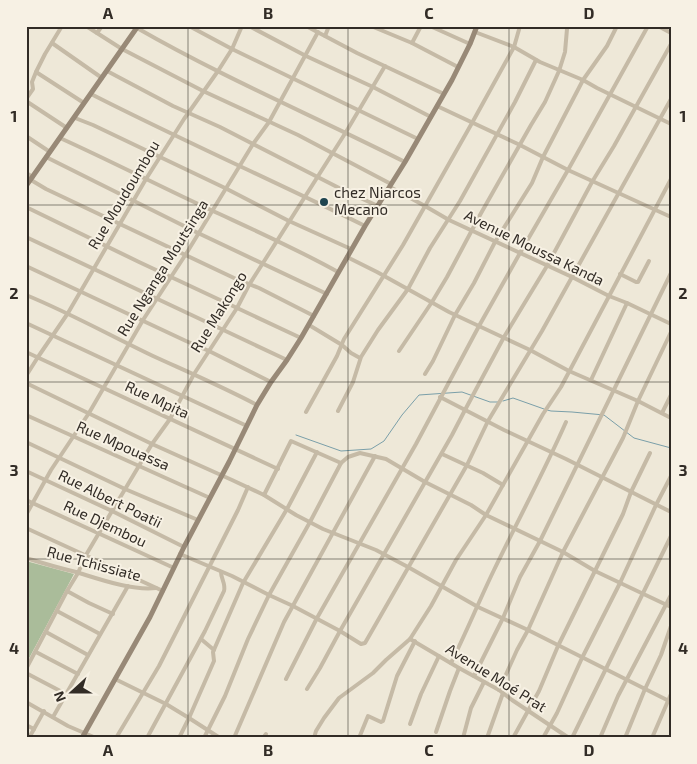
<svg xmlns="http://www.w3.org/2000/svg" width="697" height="764" viewBox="0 0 697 764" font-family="'Exo 2',sans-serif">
<rect width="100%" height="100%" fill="#eee8d8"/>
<polygon fill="#aabc9a" points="26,561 74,574 26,664"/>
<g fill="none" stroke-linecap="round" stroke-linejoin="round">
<g stroke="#7a9fa9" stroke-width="1">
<polyline points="503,401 513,398 544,409"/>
<polyline points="547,410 551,411 572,412 604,415 634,438 671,448"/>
<polyline points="296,435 341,451 371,449 384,441 402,415 419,395 462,392 490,402 499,402"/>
<polyline points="384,736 389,738"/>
</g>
<g stroke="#c5baa6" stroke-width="4">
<polyline points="86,26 122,49 203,91 298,135 391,184"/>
<polyline points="189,26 232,49 418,139"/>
<polyline points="249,26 306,56 373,87 431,117"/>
<polyline points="306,26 357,53 444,94"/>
<polyline points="371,26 412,43 458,67"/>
<polyline points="430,26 470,44"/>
<polyline points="658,26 671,33"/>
<path d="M137,28C224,78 316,117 405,162"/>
<polyline points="475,32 514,47 540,62 583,80 597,88 671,124"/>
<polyline points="97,33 102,26"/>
<polyline points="325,36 329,26"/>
<polyline points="52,43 102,78"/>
<polyline points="412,43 421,26"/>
<polyline points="107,71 173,106 220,127 345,191 378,206"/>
<polyline points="36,72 84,103"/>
<path d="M91,94C181,140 274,181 365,226"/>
<polyline points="26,99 33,89 32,82 36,72 45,54 62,26"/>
<polyline points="26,101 67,128"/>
<polyline points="437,106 520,145 568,170 671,217"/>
<polyline points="75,118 93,125 225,188 289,221 351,249"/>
<polyline points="26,136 50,152"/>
<path d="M60,138C111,161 161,187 211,210C254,230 297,249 338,272"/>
<polyline points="46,157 198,233 327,294"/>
<polyline points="26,173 33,177"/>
<polyline points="31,180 46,189 234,278 259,288 314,316"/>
<polyline points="390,187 425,206 449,220 572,277 609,296 627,303 671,324"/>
<polyline points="26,207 139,262 301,338"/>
<polyline points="26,237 287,360"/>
<polyline points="347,257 377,272 449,312 530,350 569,371 638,401 671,418"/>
<polyline points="26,266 186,341 209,351 271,382"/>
<polyline points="620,274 636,282 638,282 649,261"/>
<path d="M26,295C70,313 111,336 153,356C188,372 223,387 257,405"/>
<polyline points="26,323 247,426"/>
<polyline points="309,325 342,345 351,353 360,358"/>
<polyline points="399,351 432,302 447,277 480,215 531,125 545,102 559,71 565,52 567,29"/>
<polyline points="26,352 278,469"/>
<polyline points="425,374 433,361 455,315 474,283 495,242 532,183 543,157 583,80 607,46 617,26"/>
<polyline points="26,376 38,357 68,313 146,179 184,119 218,71 232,49 242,26"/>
<polyline points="591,380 627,303"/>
<polyline points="26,383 152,444 232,480 264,495 296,515 323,529 376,550 408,567 478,607 528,630 671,702"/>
<polyline points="440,397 504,430 566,459 671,512"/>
<polyline points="338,411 353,382 361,357 378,330 408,289 430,248 460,201 515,102 536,60"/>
<polyline points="306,412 337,356 344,339 403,245 472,123 514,47 520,26"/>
<polyline points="662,413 671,395"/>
<polyline points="26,415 210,498"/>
<polyline points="26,442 125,489 198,520"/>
<polyline points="442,454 483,473 503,485"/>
<polyline points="26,471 112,511 184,547"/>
<polyline points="264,495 291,441 341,463"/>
<polyline points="26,500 174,568"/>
<polyline points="26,515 51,470 89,413 143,320 186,254 253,144 269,122 318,32"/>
<polyline points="26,528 163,591"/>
<polyline points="180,554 232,576 269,595 293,606 340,631 361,644 365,643 467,465 488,421 542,331 671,99"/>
<path d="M26,558C42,563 59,568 76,572C99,579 132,591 156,588"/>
<polyline points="67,591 89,603 113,614"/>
<polyline points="57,611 100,634"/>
<polyline points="46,632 88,655"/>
<polyline points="201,639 214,650"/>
<polyline points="410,639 459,668 499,690 512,700 569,738"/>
<polyline points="36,652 78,674"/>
<path d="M451,663C466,633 479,601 494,570C518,520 544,472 566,422"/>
<polyline points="26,669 67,591 78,573 86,555 112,511 152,444 170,419 194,374 237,308 249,285 346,132 385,66"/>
<polyline points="26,673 66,694"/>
<polyline points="474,676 503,618 520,577 540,541 671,273"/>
<polyline points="115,679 166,704 189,718 220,738"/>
<polyline points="286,679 317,618 416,444 479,326 520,253 568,170 648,26"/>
<polyline points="307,689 320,668 340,631 452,435 465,410 504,337 547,266 592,182 614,146 671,44"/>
<polyline points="499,690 517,650 528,630 563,552 623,438 638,401 671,332"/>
<polyline points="26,702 68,726 96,738"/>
<polyline points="53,717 128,586"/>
<polyline points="410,724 421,694 439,656"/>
<polyline points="26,725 34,729"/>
<polyline points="436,732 450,691 459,668"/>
<polyline points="29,738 44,711"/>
<polyline points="116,738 159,666 238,510 248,487"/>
<path d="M147,738L205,631L224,591C226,584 221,579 221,572"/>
<polyline points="179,738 189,718 214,661 213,652 243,583 287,509 317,452"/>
<polyline points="204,738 225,696 248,639 269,595 310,522 341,463 348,457 360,453 386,459 425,482 471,505 486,515 563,552 595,571 671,607"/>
<polyline points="234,738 284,622 375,456"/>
<polyline points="263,738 266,734"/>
<polyline points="314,738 316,731 324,718 339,698 373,673 386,660 410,639 431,606 456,560 486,515 543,414 561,387 671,179"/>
<polyline points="359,738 368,716 381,722 383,721 397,676 415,641"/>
<polyline points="463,738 471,708 484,682"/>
<polyline points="487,738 503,693"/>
<polyline points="513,738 539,691 558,646 623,514 631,492 650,453"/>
<polyline points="543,738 557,713 582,658 620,583 656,505 671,476"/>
<polyline points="572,738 671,536"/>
<polyline points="600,738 618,696 671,595"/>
<polyline points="625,738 645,689 661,655 671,626"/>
<polyline points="652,738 671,694"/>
</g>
<g stroke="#988977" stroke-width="5">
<polyline points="26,186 138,26"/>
<polyline points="82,738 150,617 184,547 229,462 257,405 271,382 287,360 301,338 365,226 405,162 452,80 470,44 477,26"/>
</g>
</g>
<path fill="none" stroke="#322c26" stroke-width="1" stroke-opacity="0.55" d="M188,26V738M348,26V738M509,26V738M26,205H671M26,382H671M26,559H671"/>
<circle fill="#1f444f" stroke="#f7f1e4" stroke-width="2" cx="324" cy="202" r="5"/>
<g text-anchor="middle" stroke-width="4" stroke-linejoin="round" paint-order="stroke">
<g font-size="15" fill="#322c26" stroke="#f7f1e4" text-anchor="start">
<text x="334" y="198">chez Niarcos<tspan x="334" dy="17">Mecano</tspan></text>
</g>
<g font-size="15" fill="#322c26" stroke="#f7f1e4">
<text transform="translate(124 195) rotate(-59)" y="5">Rue Moudoumbou</text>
<text transform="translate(534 248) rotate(26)" y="5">Avenue Moussa Kanda</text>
<text transform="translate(163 268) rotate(-58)" y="5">Rue Nganga Moutsinga</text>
<text transform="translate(219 312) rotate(-58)" y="5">Rue Makongo</text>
<text transform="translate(157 400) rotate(25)" y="5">Rue Mpita</text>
<text transform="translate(123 446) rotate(24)" y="5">Rue Mpouassa</text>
<text transform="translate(110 499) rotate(26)" y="5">Rue Albert Poatii</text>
<text transform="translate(105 524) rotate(25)" y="5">Rue Djembou</text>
<text transform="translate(94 564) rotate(15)" y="5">Rue Tchissiate</text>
<text transform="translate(496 678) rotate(32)" y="5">Avenue Moé Prat</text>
</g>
</g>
<rect width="697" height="764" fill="none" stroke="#f7f1e4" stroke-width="55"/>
<g transform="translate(72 692) rotate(249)" stroke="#f7f1e4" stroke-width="4" paint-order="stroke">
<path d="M0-4L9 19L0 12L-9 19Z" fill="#322c26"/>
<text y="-8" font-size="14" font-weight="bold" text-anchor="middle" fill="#322c26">N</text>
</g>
<rect x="28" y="28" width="642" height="708" fill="none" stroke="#322c26" stroke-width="2"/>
<g font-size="16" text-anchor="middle" font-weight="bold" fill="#322c26">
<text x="108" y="19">A</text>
<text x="268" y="19">B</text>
<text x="429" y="19">C</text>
<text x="589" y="19">D</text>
<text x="14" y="122">1</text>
<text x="683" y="122">1</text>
<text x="14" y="299">2</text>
<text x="683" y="299">2</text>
<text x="14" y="476">3</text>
<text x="683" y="476">3</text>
<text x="14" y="654">4</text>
<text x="683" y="654">4</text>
<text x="108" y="756">A</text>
<text x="268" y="756">B</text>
<text x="429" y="756">C</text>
<text x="589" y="756">D</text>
</g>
</svg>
